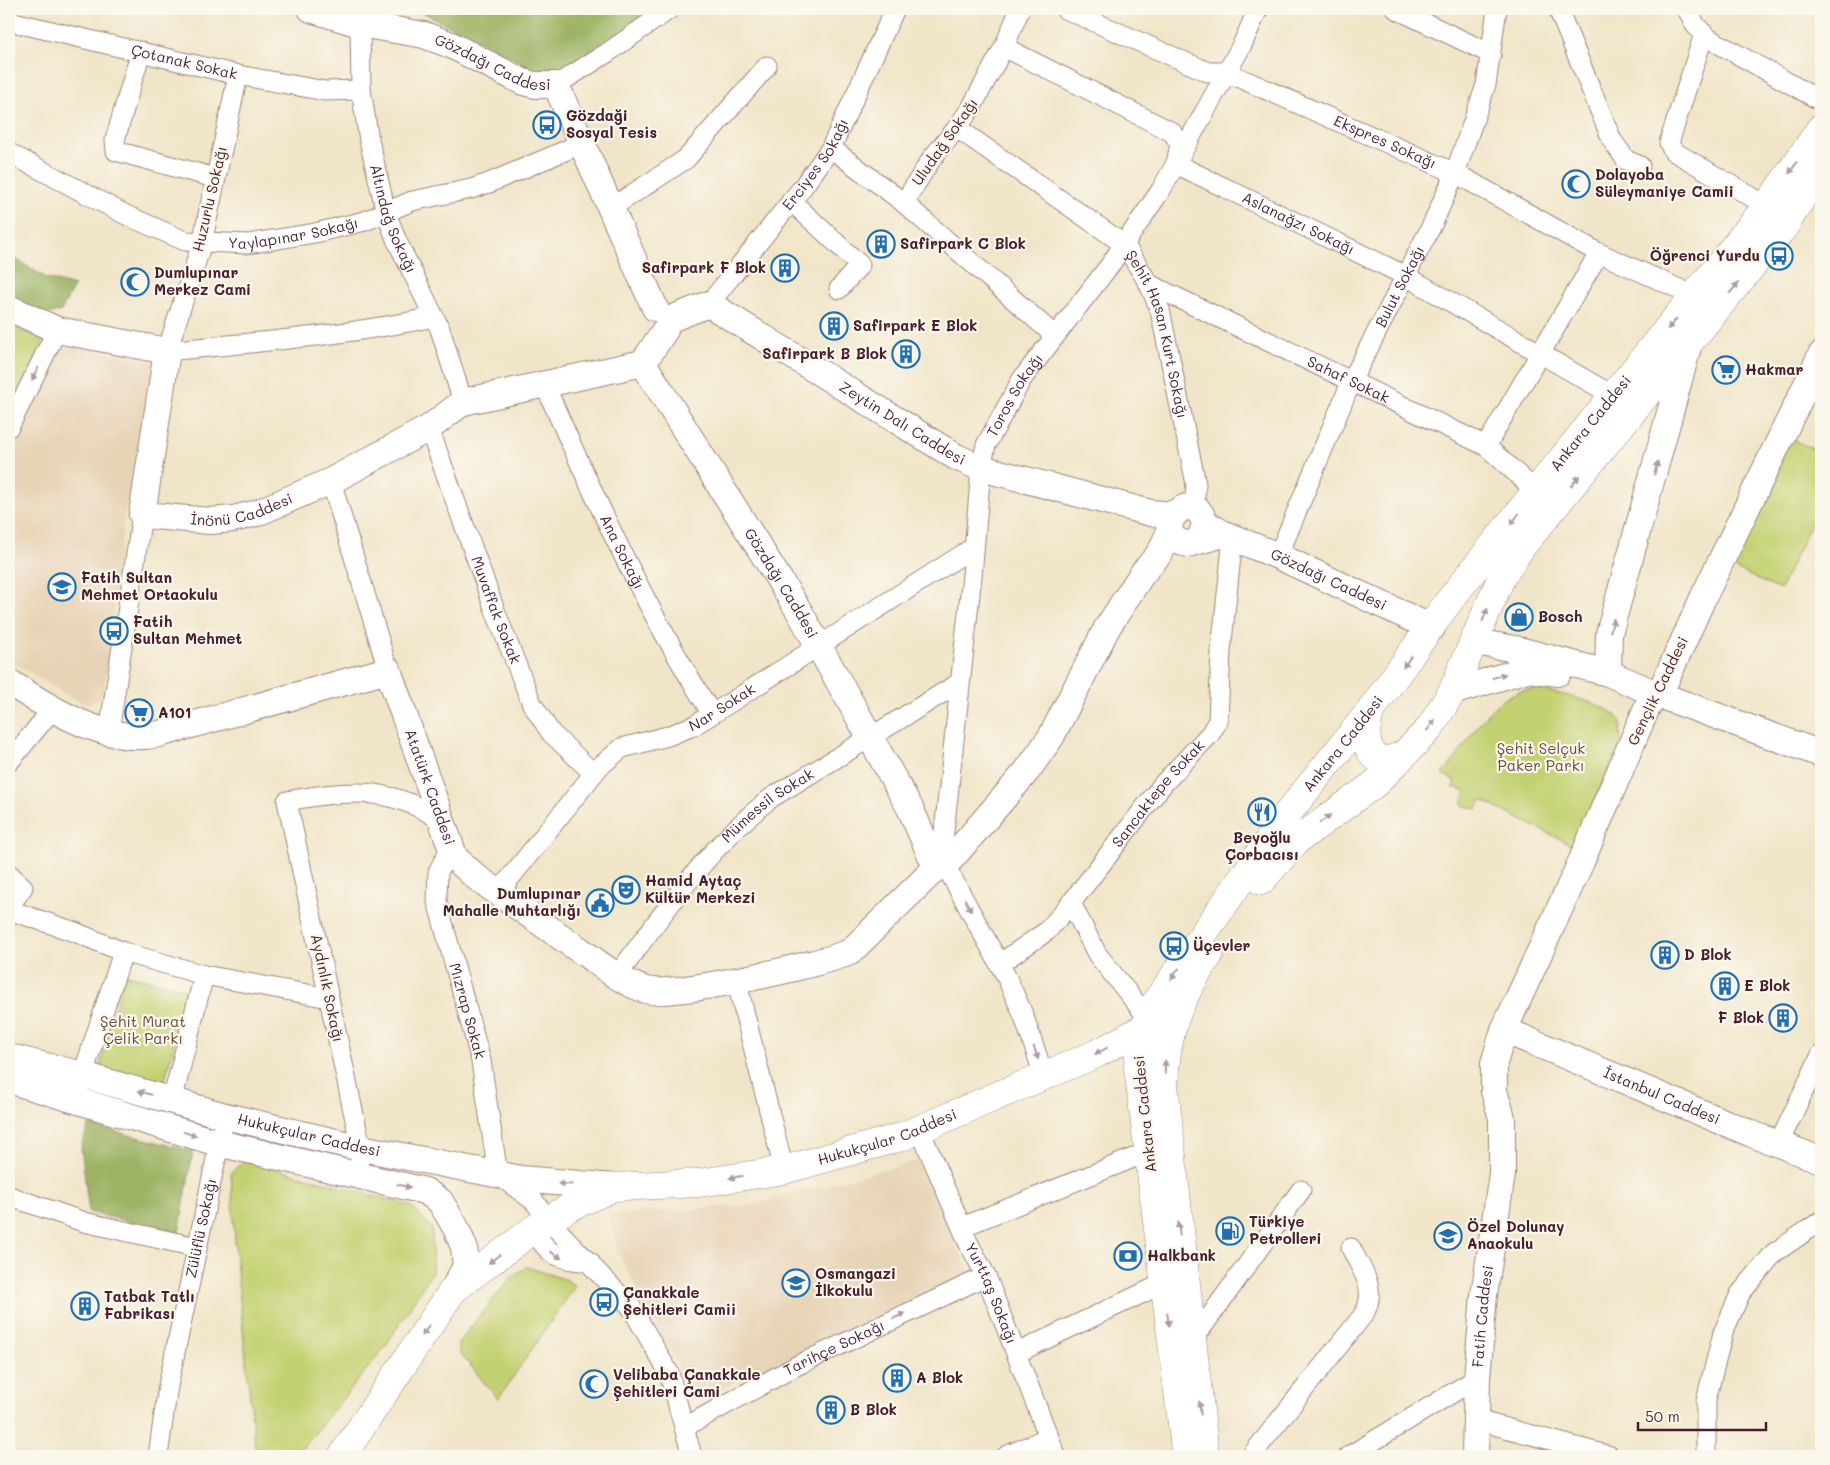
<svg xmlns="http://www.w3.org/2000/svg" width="1830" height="1465" viewBox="0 0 1830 1465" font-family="Mali,sans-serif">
<rect width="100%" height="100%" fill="#fbf7ec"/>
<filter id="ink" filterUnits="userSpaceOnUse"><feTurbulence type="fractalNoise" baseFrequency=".02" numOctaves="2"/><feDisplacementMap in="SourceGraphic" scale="10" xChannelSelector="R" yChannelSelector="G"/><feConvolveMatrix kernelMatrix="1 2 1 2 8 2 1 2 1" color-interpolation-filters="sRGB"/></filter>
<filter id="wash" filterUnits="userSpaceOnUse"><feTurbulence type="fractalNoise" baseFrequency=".0096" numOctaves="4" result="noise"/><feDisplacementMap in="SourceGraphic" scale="20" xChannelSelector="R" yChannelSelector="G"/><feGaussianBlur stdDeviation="1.12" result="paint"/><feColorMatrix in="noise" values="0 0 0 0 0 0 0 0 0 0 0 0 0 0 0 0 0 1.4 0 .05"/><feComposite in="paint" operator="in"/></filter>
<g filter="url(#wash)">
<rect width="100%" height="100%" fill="#f0e5c8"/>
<g fill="#e7d4b7">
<polygon points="70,346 146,360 155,364 139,465 124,515 104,694 95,701 86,704 68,696 9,660 9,443 58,350"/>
<polygon points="917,1161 972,1277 695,1400 627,1270 617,1248 609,1215 750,1205"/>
</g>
<g fill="#c4d172" stroke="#87784e">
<polygon points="9,325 44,340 9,413"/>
<polygon points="1786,436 1821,453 1821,502 1780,590 1725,564"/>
<path d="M1535,689C1556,693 1612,703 1621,722L1620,744L1574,846L1481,800L1477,809L1462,805L1466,791L1453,787L1456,781L1442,774C1472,745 1486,691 1535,689Z"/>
<polygon points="124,974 188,990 163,1087 99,1070"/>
<polygon points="244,1160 411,1206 432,1228 432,1272 385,1347 296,1456 256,1456 236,1261 231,1173"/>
<polygon points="527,1267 567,1280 575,1286 498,1399 460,1353 458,1343 513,1275"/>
</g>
<g fill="#9bb364" stroke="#726948">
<path d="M416,9H655C617,36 583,67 535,70Z"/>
<polygon points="9,255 46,278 74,286 61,311 47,314 9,296"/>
<polygon points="89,1125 193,1151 179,1233 89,1212 81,1147"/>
</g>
</g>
<g filter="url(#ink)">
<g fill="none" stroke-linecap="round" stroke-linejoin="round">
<g stroke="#9d827a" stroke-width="21">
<g id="street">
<polyline points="1020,9 1004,47 971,108 957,128 932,158 904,203 1055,336"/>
<path id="s1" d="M1065,9L1208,72H1226L1455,173L1599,253L1695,296"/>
<polyline points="1396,9 1491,54"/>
<polyline points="1558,9 1612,140 1626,160 1640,166"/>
<polyline points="1687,9 1696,26 1708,38 1821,101"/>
<path id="s2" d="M9,21L238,75L325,91L361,90"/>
<path id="s3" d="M360,24L361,90L369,140L386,212L396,239L440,329L463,402"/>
<polyline points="1704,34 1669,143 1673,151 1767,206"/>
<path id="s4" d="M1004,47L1172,132L1180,144L1176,164L1406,276L1612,395"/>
<polyline points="141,51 115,140 116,151 215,178"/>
<path d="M238,75L202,243L167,351C257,342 346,336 434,317"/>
<polyline points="556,85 607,53 670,9"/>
<path id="s5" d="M957,128L1125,245L1149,284L1160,310L1196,484L1194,509"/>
<polyline points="831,148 904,203"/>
<path id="s6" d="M9,153L126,215L185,241L248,244L315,233L365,221L412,201L471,189L489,183L583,143"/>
<polyline points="791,201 860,265 839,289"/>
<polyline points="611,208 686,159 767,66"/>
<path id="s7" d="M1149,284L1486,446L1536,491"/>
<path id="s8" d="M709,304L802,188L831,148L895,9"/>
<path id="s9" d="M544,383C594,497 645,609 712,714"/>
<polyline points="9,427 57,330"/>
<path id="s10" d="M429,428L496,613L532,704L551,733L593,773"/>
<polyline points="1486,446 1599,253"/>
<polyline points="331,481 388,670"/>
<path id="s11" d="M1278,556L1352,380L1433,223L1455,173L1486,85L1497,9"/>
<polyline points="109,732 142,515"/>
<polyline points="9,762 52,710"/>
<path id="s12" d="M943,841L972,576L981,468L986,445L1022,379L1110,265L1161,190L1242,45L1258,9"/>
<path id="s13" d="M450,849L438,872L437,901L481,1061L498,1175L534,1201L548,1220L631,1307L669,1373L692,1456"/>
<polyline points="944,863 1006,976 1023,1014 1044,1076"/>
<polyline points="9,874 23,887 9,907"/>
<path id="s14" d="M498,893L599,767L622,748L668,736L695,725L974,547"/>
<polyline points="9,910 75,932 123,952 204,975"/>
<polyline points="999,964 1047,931 1071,903"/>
<path id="s15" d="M617,976C664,912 708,847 771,798L959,683"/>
<polyline points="736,979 784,1170"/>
<path id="s16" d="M1148,1018L1097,954L1071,903L1163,784L1210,734L1218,721L1221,651L1233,537"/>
<polyline points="79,1086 123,952"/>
<polyline points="172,1101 204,975 329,998"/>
<path id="s17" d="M920,1130L968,1242L986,1276L1056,1456"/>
<polyline points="1779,1143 1821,1055"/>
<path d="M360,1159L361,1148L287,801C344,790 390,785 440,820"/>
<polyline points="9,1196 84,1222 196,1247"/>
<polyline points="962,1227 1148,1152"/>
<path d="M534,1229C547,1257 562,1260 590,1262"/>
<polyline points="1193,1340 1301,1190"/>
<polyline points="1017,1353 1164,1283"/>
<polyline points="1476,1420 1610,1456"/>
<path id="s18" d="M685,1427L796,1366L986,1276"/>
<path id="s19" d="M158,1456L168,1386L225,1116"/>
<polyline points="1006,1456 1049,1437"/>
<path d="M1251,1456L1364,1314C1378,1289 1362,1271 1351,1248"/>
<polyline points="1349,1456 1477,1378"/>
<polyline points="1706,1456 1706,1400 1723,1333 1740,1294 1774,1253 1821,1221"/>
</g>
</g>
<g stroke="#9d827a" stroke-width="28">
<g id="secondary">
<path id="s20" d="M311,9L360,24L424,35L451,45L523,82L535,85H556L655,308"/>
<path id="s21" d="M9,308L57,330L167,351L142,515L210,521L233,519L257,513L331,481L429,428L463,402L643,363L665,330"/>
<path id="s22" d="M673,318L709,304L956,457L981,468L1151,513L1173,515"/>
<path id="s23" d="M643,363L799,611L910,808L932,858C938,864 944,864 951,859L1027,771L1051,737L1107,628L1142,574L1160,553L1170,531"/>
<path id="s24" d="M1205,523L1224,534L1278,556L1432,628"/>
<path d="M1201,537L1205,523C1191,480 1143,537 1188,544L1224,534"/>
<polyline points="1475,642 1515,649 1608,673 1659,695 1821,754"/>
<polyline points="1608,673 1609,634 1690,340"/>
<path id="s25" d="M9,682C50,709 109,746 159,734L388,670L455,858L476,877C511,902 546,926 581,951C602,965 622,983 646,990C671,998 822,964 850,952L941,863"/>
<polyline points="1452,692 1527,669 1558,673"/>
<path id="s26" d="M1504,1030L1752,1134L1821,1160"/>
<path id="s27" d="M9,1057L83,1075L225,1116L361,1148L521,1179L614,1187"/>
<polyline points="9,1080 218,1143 425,1191 440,1201 456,1228 464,1247 466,1266 453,1290"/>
<path id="s28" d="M1475,1456L1477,1378L1484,1295L1502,1174V1118L1494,1091V1063L1504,1030L1581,862L1648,705L1659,695L1703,598L1821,355"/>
</g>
</g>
<g stroke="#9d827a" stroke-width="29">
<g id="primary">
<path d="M1371,710C1360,738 1368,774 1404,754"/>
<polyline points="1261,881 1296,841 1376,783 1429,729 1452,692 1502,576 1522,546 1784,227 1821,166"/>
<path id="s29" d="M342,1456L453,1290L534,1229L570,1207L614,1187L699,1183L784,1170L901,1137L1098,1053L1144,1028"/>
<path id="s30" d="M1186,1456L1138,1067C1139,1042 1146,1024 1156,1002L1287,814L1371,710L1449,601L1536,491L1767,206L1821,128"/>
<path d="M1205,1456L1164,1085C1166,1031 1178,1000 1209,955"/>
</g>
</g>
<use href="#street" stroke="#fff" stroke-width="19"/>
<use href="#secondary" stroke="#fff" stroke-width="26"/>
<use href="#primary" stroke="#fff" stroke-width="28"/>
</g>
<defs><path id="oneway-solid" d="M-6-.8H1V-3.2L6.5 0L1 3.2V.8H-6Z" transform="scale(1.25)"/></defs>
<g fill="#ae9aa0">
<use href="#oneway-solid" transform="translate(1793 168) rotate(125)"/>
<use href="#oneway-solid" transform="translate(1734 288) rotate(-50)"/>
<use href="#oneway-solid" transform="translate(1672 324) rotate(130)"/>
<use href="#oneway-solid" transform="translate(35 374) rotate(116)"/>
<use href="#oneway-solid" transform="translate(1656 468) rotate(-75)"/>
<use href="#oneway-solid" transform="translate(1575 481) rotate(-51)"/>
<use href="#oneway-solid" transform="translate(1515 519) rotate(127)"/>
<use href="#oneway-solid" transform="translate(1485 615) rotate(-68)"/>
<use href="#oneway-solid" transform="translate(1612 625) rotate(-74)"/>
<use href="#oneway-solid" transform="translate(1407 662) rotate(126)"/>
<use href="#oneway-solid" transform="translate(1499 676) rotate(-17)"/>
<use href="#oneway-solid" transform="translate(1431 725) rotate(-55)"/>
<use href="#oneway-solid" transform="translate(1325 819) rotate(-36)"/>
<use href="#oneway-solid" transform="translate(968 905) rotate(61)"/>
<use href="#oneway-solid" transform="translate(1175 974) rotate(125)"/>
<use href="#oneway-solid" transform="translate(1101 1051) rotate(153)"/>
<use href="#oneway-solid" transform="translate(1036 1053) rotate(71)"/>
<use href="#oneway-solid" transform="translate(1165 1067) rotate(-88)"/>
<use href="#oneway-solid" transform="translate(145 1093) rotate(-164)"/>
<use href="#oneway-solid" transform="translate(190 1134) rotate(17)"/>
<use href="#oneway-solid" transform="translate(736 1177) rotate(171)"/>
<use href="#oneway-solid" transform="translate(565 1184) rotate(-176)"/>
<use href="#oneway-solid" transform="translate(404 1186) rotate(14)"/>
<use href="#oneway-solid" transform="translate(1179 1229) rotate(-97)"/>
<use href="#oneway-solid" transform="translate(556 1255) rotate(31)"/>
<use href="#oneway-solid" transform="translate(494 1259) rotate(143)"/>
<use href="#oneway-solid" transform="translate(899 1316) rotate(-25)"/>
<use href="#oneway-solid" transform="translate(1168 1319) rotate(83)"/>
<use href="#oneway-solid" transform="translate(426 1330) rotate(124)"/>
<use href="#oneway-solid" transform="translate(1200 1408) rotate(-96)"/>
</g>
</g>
<defs>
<g id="bus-ring" transform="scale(1.4375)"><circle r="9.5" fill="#fbf7ec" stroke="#1f6fb2" stroke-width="1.5"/><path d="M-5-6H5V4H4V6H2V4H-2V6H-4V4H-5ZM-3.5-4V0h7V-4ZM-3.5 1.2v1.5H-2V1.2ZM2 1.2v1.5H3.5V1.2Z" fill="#1f6fb2"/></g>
<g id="mosque-ring" transform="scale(1.4375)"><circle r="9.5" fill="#fbf7ec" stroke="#1f6fb2" stroke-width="1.5"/><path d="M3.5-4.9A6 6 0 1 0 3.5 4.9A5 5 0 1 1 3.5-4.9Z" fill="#1f6fb2"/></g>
<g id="building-ring" transform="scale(1.4375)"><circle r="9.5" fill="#fbf7ec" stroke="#1f6fb2" stroke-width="1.5"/><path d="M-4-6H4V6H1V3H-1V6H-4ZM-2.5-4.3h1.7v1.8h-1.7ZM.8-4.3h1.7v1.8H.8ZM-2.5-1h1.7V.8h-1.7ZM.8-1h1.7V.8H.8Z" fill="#1f6fb2"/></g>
<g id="supermarket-ring" transform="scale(1.4375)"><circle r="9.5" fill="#fbf7ec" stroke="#1f6fb2" stroke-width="1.5"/><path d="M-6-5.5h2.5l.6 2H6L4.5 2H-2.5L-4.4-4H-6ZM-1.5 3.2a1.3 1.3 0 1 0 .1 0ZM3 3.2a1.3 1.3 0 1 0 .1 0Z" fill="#1f6fb2"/></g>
<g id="school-ring" transform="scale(1.4375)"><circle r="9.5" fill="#fbf7ec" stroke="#1f6fb2" stroke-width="1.5"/><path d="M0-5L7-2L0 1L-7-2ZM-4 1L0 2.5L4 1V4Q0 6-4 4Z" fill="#1f6fb2"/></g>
<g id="shop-ring" transform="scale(1.4375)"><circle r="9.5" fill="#fbf7ec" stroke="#1f6fb2" stroke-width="1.5"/><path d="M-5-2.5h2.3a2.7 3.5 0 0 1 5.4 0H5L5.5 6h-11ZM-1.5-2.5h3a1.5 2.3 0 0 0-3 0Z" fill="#1f6fb2"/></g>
<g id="restaurant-ring" transform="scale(1.4375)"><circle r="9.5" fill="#fbf7ec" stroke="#1f6fb2" stroke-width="1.5"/><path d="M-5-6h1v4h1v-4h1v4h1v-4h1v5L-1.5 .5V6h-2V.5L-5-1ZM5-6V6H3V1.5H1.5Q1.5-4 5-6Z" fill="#1f6fb2"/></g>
<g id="theatre-ring" transform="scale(1.4375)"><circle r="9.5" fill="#fbf7ec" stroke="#1f6fb2" stroke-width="1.5"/><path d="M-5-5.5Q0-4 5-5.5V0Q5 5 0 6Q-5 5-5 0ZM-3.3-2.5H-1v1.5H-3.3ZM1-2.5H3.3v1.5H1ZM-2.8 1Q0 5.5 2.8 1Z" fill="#1f6fb2"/></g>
<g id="civic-ring" transform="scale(1.4375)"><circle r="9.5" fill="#fbf7ec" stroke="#1f6fb2" stroke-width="1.5"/><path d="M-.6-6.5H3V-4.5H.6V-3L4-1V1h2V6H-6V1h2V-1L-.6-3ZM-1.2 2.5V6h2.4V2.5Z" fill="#1f6fb2"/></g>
<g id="fuel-ring" transform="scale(1.4375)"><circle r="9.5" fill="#fbf7ec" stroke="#1f6fb2" stroke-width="1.5"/><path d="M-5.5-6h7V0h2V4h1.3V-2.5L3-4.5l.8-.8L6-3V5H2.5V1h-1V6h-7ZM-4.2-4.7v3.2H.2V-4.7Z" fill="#1f6fb2"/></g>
<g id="bank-ring" transform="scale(1.4375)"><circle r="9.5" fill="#fbf7ec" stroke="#1f6fb2" stroke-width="1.5"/><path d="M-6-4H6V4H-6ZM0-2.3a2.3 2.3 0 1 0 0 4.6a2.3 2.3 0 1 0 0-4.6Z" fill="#1f6fb2"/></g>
</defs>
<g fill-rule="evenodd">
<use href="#bus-ring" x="547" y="125"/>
<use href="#mosque-ring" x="1576" y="184"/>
<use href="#building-ring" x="881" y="244"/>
<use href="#bus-ring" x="1779" y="256"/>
<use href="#building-ring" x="785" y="268"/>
<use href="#mosque-ring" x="135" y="282"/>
<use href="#building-ring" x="834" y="326"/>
<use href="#building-ring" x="906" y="354"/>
<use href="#supermarket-ring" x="1726" y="370"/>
<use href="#school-ring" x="62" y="587"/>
<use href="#shop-ring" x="1519" y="617"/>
<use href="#bus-ring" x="114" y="631"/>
<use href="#supermarket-ring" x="139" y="713"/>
<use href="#restaurant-ring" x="1262" y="812"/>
<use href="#theatre-ring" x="626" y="890"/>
<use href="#civic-ring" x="600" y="903"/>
<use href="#bus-ring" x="1174" y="946"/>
<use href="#building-ring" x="1665" y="955"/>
<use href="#building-ring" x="1725" y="986"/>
<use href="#building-ring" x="1783" y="1018"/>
<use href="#fuel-ring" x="1230" y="1231"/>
<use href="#school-ring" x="1448" y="1236"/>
<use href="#bank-ring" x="1128" y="1256"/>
<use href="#school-ring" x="796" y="1283"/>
<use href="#bus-ring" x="604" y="1302"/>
<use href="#building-ring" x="85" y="1306"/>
<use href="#building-ring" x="897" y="1378"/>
<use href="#mosque-ring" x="594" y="1384"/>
<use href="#building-ring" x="831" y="1410"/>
</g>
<g text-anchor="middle" stroke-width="4.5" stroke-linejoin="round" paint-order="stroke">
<g font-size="15" fill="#4a1f2b" stroke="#fbf7ec">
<text dy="5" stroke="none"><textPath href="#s2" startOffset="180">Çotanak Sokak</textPath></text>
<text dy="5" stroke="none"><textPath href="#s20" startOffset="191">Gözdağı Caddesi</textPath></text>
<text transform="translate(945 142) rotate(-55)" y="5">Uludağ Sokağı</text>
<text dy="5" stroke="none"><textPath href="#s1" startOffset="348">Ekspres Sokağı</textPath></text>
<text dy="5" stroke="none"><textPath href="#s8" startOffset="176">Erciyes Sokağı</textPath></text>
<text transform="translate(210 199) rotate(-77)" y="5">Huzurlu Sokağı</text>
<text dy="5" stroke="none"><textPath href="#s3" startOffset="199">Altındağ Sokağı</textPath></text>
<text dy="5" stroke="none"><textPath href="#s4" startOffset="359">Aslanağzı Sokağı</textPath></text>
<text dy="5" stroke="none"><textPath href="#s6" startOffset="306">Yaylapınar Sokağı</textPath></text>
<text dy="5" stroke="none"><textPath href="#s11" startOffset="296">Bulut Sokağı</textPath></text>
<text dy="5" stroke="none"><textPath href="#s5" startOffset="301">Şehit Hasan Kurt Sokağı</textPath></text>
<text dy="5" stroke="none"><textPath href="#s7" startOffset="221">Sahaf Sokak</textPath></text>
<text dy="5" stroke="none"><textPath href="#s12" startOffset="456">Toros Sokağı</textPath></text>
<text dy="5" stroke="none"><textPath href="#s22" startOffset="266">Zeytin Dalı Caddesi</textPath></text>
<text dy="5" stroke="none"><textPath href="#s30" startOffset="1184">Ankara Caddesi</textPath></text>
<text dy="5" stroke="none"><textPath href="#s21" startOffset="432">İnönü Caddesi</textPath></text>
<text dy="5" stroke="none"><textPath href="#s9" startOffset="186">Ana Sokağı</textPath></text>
<text dy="5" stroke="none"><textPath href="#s24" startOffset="136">Gözdağı Caddesi</textPath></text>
<text dy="5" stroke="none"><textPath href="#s23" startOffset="260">Gözdağı Caddesi</textPath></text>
<text dy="5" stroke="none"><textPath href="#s10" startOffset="194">Muvaffak Sokak</textPath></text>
<text transform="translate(1658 691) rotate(-64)" y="5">Gençlik Caddesi</text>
<text dy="5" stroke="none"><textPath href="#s14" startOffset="300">Nar Sokak</textPath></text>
<text dy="5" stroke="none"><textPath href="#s30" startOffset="779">Ankara Caddesi</textPath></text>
<text dy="5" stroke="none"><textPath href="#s25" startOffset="525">Atatürk Caddesi</textPath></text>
<text dy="5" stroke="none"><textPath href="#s16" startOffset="279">Sancaktepe Sokak</textPath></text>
<text dy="5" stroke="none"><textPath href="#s15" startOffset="229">Mümessil Sokak</textPath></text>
<text transform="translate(327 988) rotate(78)" y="5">Aydınlık Sokağı</text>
<text dy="5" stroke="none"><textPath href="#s13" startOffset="169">Mızrap Sokak</textPath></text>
<text dy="5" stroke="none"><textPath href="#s26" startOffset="171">İstanbul Caddesi</textPath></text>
<text transform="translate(1145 1114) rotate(-96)" y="5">Ankara Caddesi</text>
<text dy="5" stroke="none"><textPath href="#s27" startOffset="310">Hukukçular Caddesi</textPath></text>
<text dy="5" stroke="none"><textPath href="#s29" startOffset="671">Hukukçular Caddesi</textPath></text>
<text dy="5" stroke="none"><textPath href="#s19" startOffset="232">Zülüflü Sokağı</textPath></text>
<text dy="5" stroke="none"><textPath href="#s17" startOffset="178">Yurttaş Sokağı</textPath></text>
<text dy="5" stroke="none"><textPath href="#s28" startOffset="140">Fatih Caddesi</textPath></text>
<text dy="5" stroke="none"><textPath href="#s18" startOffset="169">Tarihçe Sokağı</textPath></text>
</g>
<g font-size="15" font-weight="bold" fill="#4a1f2b" stroke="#fbf7ec" text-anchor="start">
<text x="566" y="121">Gözdaği<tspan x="566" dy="17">Sosyal Tesi̇s</tspan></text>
<text x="1595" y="180">Dolayoba<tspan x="1595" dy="17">Süleymaniye Camii</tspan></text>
<text x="900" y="249">Safirpark C Blok</text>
<text x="1760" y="261" text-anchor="end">Öğrenci Yurdu</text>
<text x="766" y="273" text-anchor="end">Safirpark F Blok</text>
<text x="154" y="278">Dumlupınar<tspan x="154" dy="17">Merkez Cami</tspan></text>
<text x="853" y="331">Safirpark E Blok</text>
<text x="887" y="359" text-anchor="end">Safirpark B Blok</text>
<text x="1745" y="375">Hakmar</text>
<text x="81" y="583">Fatih Sultan<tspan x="81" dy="17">Mehmet Ortaokulu</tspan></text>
<text x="1538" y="622">Bosch</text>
<text x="133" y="627">Fati̇h<tspan x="133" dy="17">Sultan Mehmet</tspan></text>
<text x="158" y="718">A101</text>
<text x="1262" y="843" text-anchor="middle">Beyoğlu<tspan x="1262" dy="17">Çorbacısı</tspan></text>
<text x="645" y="886">Hamid Aytaç<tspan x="645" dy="17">Kültür Merkezi</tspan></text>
<text x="581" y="899" text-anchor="end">Dumlupınar<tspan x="581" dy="17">Mahalle Muhtarlığı</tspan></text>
<text x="1193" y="951">Üçevler</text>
<text x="1684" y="960">D Blok</text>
<text x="1744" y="991">E Blok</text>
<text x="1764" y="1023" text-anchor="end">F Blok</text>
<text x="1249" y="1227">Türkiye<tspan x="1249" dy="17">Petrolleri</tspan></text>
<text x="1467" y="1232">Özel Dolunay<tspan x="1467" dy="17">Anaokulu</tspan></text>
<text x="1147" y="1261">Halkbank</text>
<text x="815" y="1279">Osmangazi<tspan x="815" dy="17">İlkokulu</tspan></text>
<text x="623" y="1298">Çanakkale<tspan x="623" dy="17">Şehi̇tleri̇ Cami̇i̇</tspan></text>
<text x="104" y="1302">Tatbak Tatlı<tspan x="104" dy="17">Fabrikası</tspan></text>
<text x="613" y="1380">Velibaba Çanakkale<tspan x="613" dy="17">Şehitleri Cami</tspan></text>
<text x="916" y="1383">A Blok</text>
<text x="850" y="1415">B Blok</text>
</g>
<g font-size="15" fill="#684c3d" stroke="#fbf7ec">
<text x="1541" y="754">Şehit Selçuk<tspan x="1541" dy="17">Paker Parkı</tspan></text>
<text x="143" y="1027">Şehit Murat<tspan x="143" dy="17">Çelik Parkı</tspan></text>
</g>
</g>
<rect width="1830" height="1465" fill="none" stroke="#fbf7ec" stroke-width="30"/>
<path d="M1638 1422v8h128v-8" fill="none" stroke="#4a1f2b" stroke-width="2.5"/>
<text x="1645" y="1422" font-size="15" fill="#4a1f2b" stroke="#fbf7ec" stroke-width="4" paint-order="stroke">50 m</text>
</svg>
